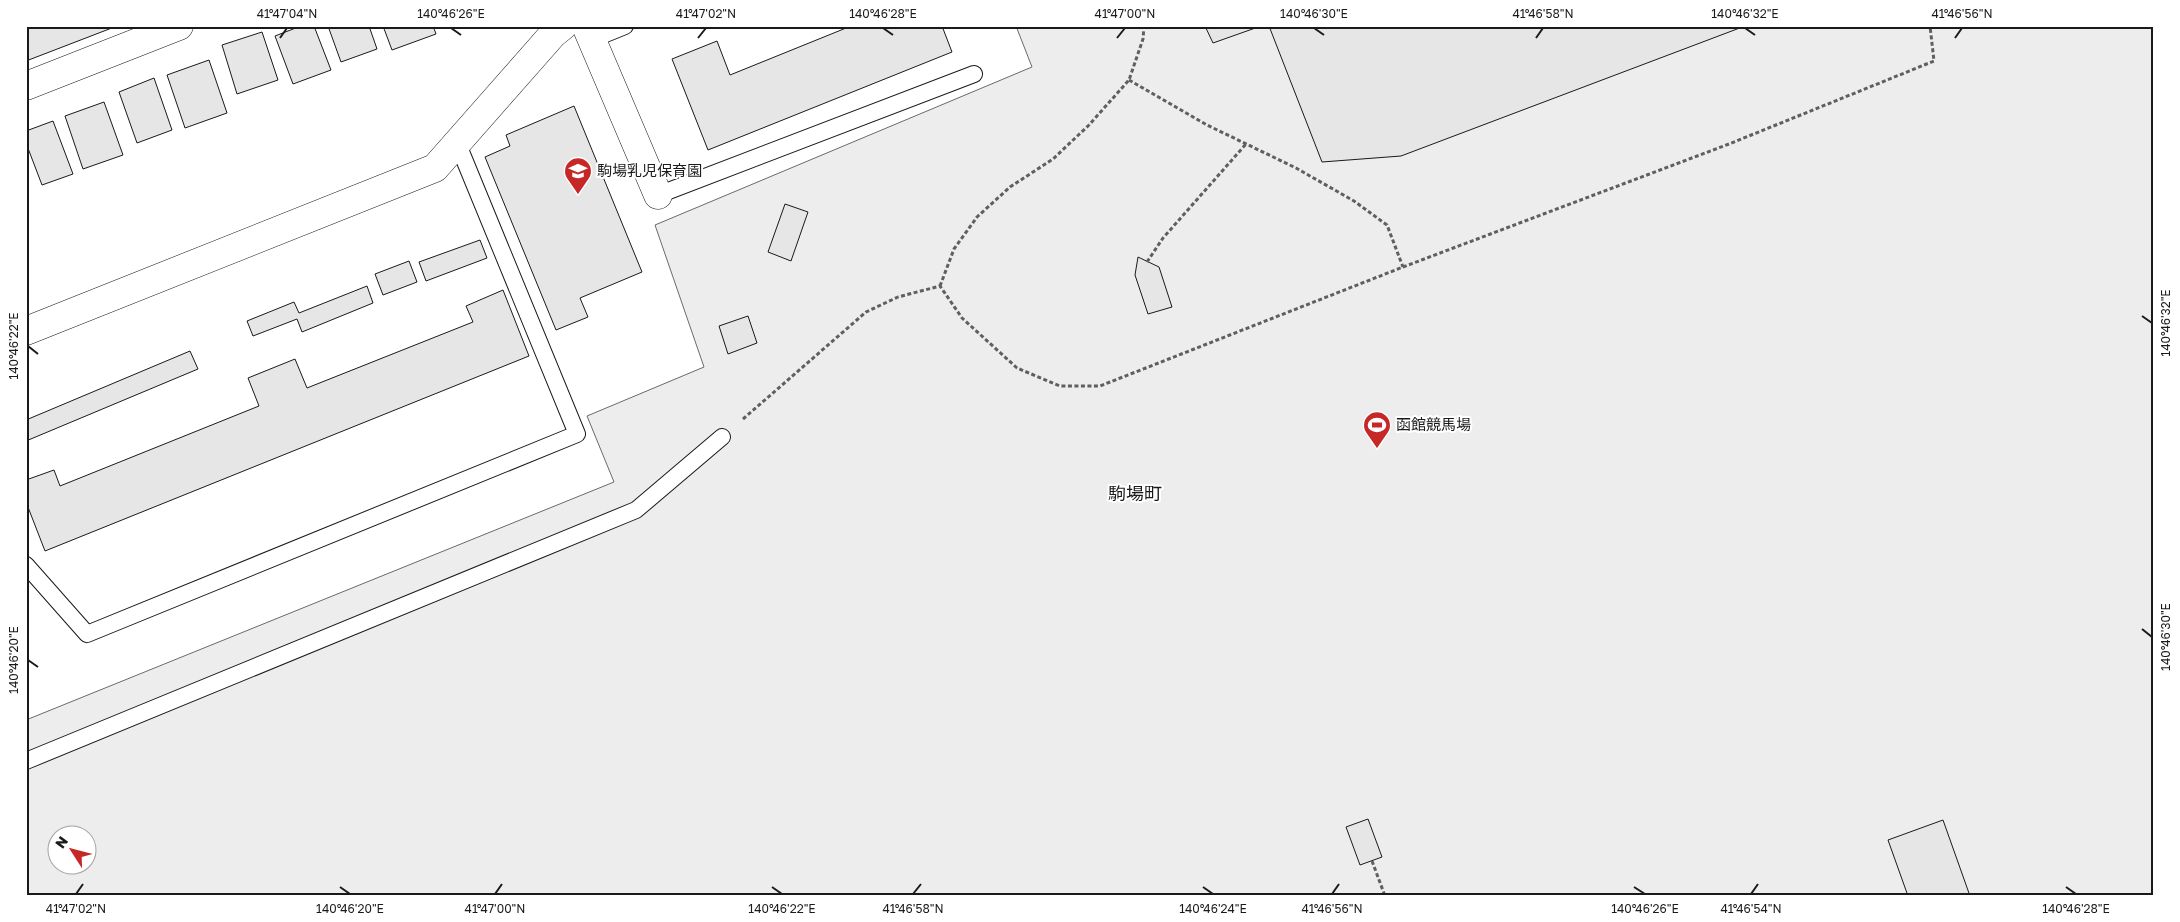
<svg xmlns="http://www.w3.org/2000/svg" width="2180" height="922" viewBox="0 0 2180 922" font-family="'Golos Text','Noto Sans JP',sans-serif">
<rect width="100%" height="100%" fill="#fff"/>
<path fill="#ededed" stroke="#6a6a6a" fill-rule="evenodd" d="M1016,26H2154V896H26V720L614,482L587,416L704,367L655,225L1032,67ZM58,834H88V864H58Z"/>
<g fill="#e6e6e6" stroke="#1a1a1a">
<polygon points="26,26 117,26 26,61"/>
<polygon points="301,26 314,26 331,70 293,84 275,36"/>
<polygon points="328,26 369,26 377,49 341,62"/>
<polygon points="383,26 433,26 436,34 392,50"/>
<polygon points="851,26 942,26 952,52 708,150 672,59 717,41 730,75"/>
<polygon points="1205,26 1261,26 1213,43"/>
<polygon points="1269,26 1745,26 1401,156 1322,162"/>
<polygon points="262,32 278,80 237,94 222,45"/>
<polygon points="209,60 227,113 185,128 167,75"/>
<polygon points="154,78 172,130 137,143 119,92"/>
<polygon points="104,102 123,155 83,169 65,116"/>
<polygon points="574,106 642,272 580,298 588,317 556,330 485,157 510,146 506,135"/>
<polygon points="53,121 73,174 42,185 26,143 26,131"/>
<polygon points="785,204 808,212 791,261 768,252"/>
<polygon points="480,240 487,258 426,281 419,262"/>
<polygon points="1138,257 1159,267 1172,307 1148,314 1135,275"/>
<polygon points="409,261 417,282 383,295 375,274"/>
<polygon points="367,286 373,303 302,332 297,319 253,336 247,321 294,302 299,313"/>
<polygon points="503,290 529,356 45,551 26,502 26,480 54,470 60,486 259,406 248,378 295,359 307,388 473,322 466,306"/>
<polygon points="748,316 757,343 728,354 719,326"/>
<polygon points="190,351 198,369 26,441 26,420"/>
<polygon points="1368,819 1382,857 1360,865 1346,827"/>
<polygon points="1943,820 1970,896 1908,896 1888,840"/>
</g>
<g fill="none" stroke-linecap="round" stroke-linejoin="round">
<g stroke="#1a1a1a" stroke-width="18">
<g id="service">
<polyline points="593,39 625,26"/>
<polyline points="658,195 974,74"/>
<polyline points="26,565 87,634 577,434 457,142"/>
<polyline points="26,761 636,510 722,437"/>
</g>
</g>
<g stroke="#1a1a1a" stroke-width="29">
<g id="minor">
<polyline points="586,26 658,195"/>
<polyline points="26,86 179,26"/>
<polyline points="26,331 435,168 553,34 563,26"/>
</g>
</g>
<g stroke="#5f5f5f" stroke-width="3" stroke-dasharray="4 2.5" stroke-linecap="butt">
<polyline points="1129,80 1207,125 1296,168 1354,201 1387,225 1403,267"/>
<polyline points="1147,262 1163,238 1246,144"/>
<polyline points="940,286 954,249 977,217 1010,187 1053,159 1089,125 1129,80 1143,39 1144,26"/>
<polyline points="743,419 866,312 898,297 940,286 962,318 1017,368 1060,386 1100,386 1403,267 1729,144 1934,61 1930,26"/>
<polyline points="1372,861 1385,896"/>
</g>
<use href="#service" stroke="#fff" stroke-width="16"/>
<use href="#minor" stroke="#fff" stroke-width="28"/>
</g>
<path fill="none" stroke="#1a1a1a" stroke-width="2" d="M451,28L461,35M883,28L893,35M1314,28L1324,35M1745,28L1755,35M280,38L287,28M698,38L706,28M1117,38L1125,28M1536,38L1543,28M1955,38L1962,28M2142,316L2152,323M28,346L38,354M2142,629L2152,637M28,660L38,667M340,887L350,894M772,887L782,894M1203,887L1213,894M1634,887L1645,894M2066,887L2076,894M76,894L83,884M495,894L502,884M913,894L921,884M1332,894L1339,884M1751,894L1758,884"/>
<defs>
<g id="school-pin" transform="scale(1.4375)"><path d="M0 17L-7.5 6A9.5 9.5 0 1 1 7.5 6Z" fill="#c62828" stroke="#fff"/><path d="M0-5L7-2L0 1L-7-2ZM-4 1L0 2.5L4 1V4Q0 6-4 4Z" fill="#fff"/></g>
<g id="stadium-pin" transform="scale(1.4375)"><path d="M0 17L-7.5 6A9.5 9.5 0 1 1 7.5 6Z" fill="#c62828" stroke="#fff"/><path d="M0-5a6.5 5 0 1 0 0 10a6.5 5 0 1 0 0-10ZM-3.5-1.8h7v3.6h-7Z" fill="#fff"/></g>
</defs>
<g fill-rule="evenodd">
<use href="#school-pin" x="578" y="171"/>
<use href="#stadium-pin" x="1377" y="425"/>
</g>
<g text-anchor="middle" stroke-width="4" stroke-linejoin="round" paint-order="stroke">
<g font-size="15" fill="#1a1a1a" stroke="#fff" text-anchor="start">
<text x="597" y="176">駒場乳児保育園</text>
<text x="1396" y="430">函館競馬場</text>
</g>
<g font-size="18" fill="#1a1a1a" stroke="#fff">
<text x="1135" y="500">駒場町</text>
</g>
</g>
<rect width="2180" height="922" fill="none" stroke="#ffffff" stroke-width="55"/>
<g transform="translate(72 850) rotate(306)"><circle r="24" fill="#ffffff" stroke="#a3a3a3"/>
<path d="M0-4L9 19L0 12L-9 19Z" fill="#c62828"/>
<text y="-8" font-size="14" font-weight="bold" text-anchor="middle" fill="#1a1a1a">N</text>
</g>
<rect x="28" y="28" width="2124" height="866" fill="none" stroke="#1a1a1a" stroke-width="2"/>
<g font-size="12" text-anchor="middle" fill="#1a1a1a">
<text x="287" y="18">41°47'04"N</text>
<text x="451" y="18">140°46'26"E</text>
<text x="706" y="18">41°47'02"N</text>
<text x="883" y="18">140°46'28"E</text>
<text x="1125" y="18">41°47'00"N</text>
<text x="1314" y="18">140°46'30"E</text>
<text x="1543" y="18">41°46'58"N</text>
<text x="1745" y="18">140°46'32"E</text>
<text x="1962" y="18">41°46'56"N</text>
<text transform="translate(2166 323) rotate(-90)" y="4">140°46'32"E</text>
<text transform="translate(14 346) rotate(-90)" y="4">140°46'22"E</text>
<text transform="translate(2166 637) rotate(-90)" y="4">140°46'30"E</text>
<text transform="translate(14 660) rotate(-90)" y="4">140°46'20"E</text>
<text x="76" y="913">41°47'02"N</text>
<text x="350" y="913">140°46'20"E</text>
<text x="495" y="913">41°47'00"N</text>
<text x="782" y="913">140°46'22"E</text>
<text x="913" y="913">41°46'58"N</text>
<text x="1213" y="913">140°46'24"E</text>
<text x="1332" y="913">41°46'56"N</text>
<text x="1645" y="913">140°46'26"E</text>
<text x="1751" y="913">41°46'54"N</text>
<text x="2076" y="913">140°46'28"E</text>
</g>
</svg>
